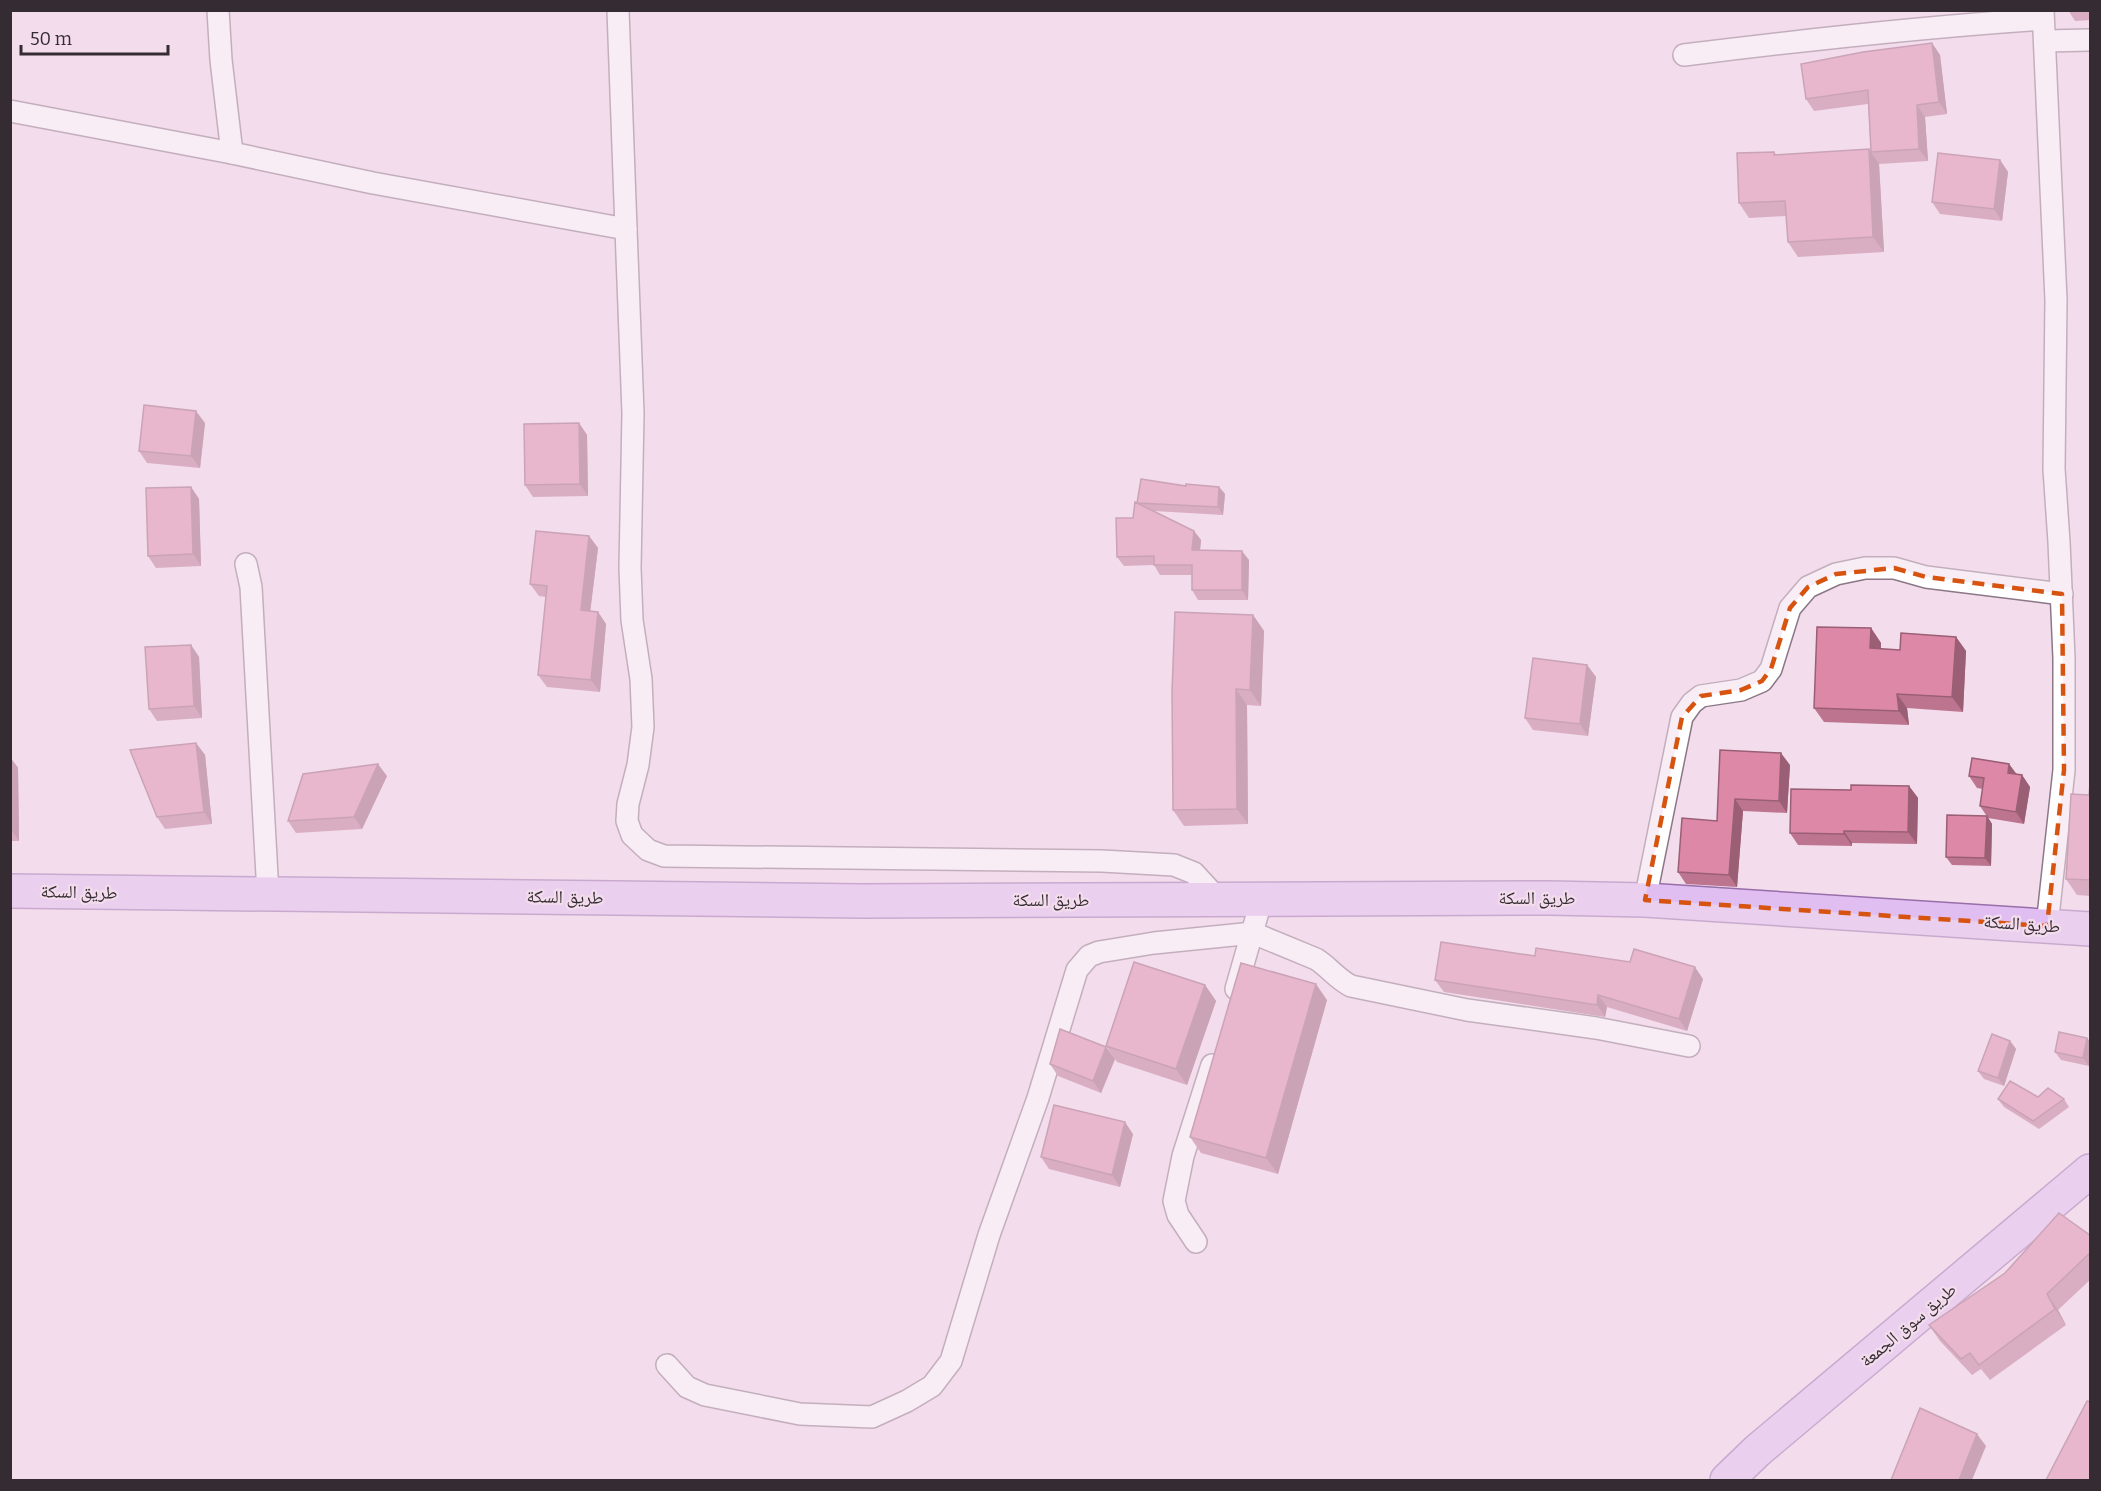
<svg xmlns="http://www.w3.org/2000/svg" width="2101" height="1491" viewBox="0 0 2101 1491" font-family="Bitter,'Noto Naskh Arabic',serif">
<rect width="100%" height="100%" fill="#f3dded"/>
<g fill="none" stroke-linecap="round" stroke-linejoin="round">
<g stroke="#8b7786" stroke-width="24">
<g id="minor">
<polyline points="218,10 221,60 232,153"/>
<polyline points="2043,10 2056,300 2054,469 2059,542 2064,658 2064,770 2047,926"/>
<polyline points="2045,41 2090,40"/>
<path d="M1684,55C1804,40 1923,27 2043,19"/>
<polyline points="10,111 232,153 373,183 626,229 618,10"/>
<polyline points="626,229 633,413 630,568 632,620 641,679 643,727 638,765 628,804 627,821 632,835 648,850 664,856 1102,861 1174,865 1194,873 1218,899"/>
<polyline points="246,564 251,587 268,894"/>
<polyline points="1645,900 1682,717 1692,703 1701,696 1741,690 1762,681 1771,669 1790,608 1808,587 1836,574 1865,568 1894,568 1926,577 2062,594"/>
<polyline points="1236,989 1262,898"/>
<polyline points="1196,1242 1178,1215 1174,1201 1183,1156 1212,1065"/>
<path d="M667,1365L687,1387L705,1395L800,1414L872,1417L907,1401L932,1386L951,1361L989,1235L1038,1098L1077,970L1089,956L1099,952L1154,943L1253,933L1316,959C1329,967 1337,979 1351,986L1467,1010L1596,1028L1689,1046"/>
</g>
</g>
<g stroke="#976ea9" stroke-width="36">
<g id="primary">
<polyline points="10,891 862,901 1550,898 1645,900 2090,929"/>
<polyline points="1727,1480 1757,1451 2090,1171"/>
</g>
</g>
<use href="#minor" stroke="#fff" stroke-width="21"/>
<use href="#primary" stroke="#e0bef2" stroke-width="33"/>
</g>
<g fill="#bd758f">
<polygon points="2068,10 2091,10 2091,20 2075,21"/>
<polygon points="1932,43 1940,55 1947,114 1925,117 1928,161 1879,164 1884,252 1798,257 1788,242 1786,216 1749,218 1739,203 1774,152 1777,155 1869,149 1871,152 1868,104 1814,111 1806,99"/>
<polygon points="2000,160 2008,172 2002,221 1940,214 1932,202"/>
<polygon points="205,423 200,468 147,463 139,451"/>
<polygon points="579,423 587,435 588,496 533,497 525,485"/>
<polygon points="1186,486 1219,487 1225,494 1223,515 1154,511 1194,531 1201,540 1200,550 1249,560 1248,600 1198,600 1192,590 1192,575 1160,575 1154,565 1124,566 1117,557 1133,518 1137,503"/>
<polygon points="191,487 199,499 201,566 156,568 148,556"/>
<polygon points="589,536 598,548 590,611 598,612 606,624 600,692 547,687 538,675 546,597 539,596 530,584"/>
<polygon points="1253,615 1264,631 1261,706 1247,705 1248,824 1184,826 1173,810"/>
<polygon points="1871,628 1881,643 1881,649 1900,650 1956,637 1966,651 1963,712 1907,708 1909,725 1824,722 1814,708"/>
<polygon points="191,645 199,657 202,718 157,721 149,709"/>
<polygon points="1587,665 1596,677 1588,736 1533,730 1525,718"/>
<polygon points="196,743 205,755 212,824 165,829 157,817"/>
<polygon points="1720,750 1790,765 1787,813 1743,811 1737,887 1686,884 1678,872 1717,821"/>
<polygon points="10,757 18,768 19,841 10,841"/>
<polygon points="2009,764 2017,775 2022,775 2030,787 2024,824 1988,818 1980,806 1983,789 1977,788 1969,776"/>
<polygon points="2091,773 2091,896 2077,895 2066,879 2089,795"/>
<polygon points="387,776 362,829 296,833 288,821"/>
<polygon points="1909,786 1918,798 1917,844 1852,843 1852,846 1798,845 1790,833 1851,790"/>
<polygon points="1987,816 1992,824 1991,866 1952,865 1946,857"/>
<polygon points="1535,956 1630,962 1703,979 1687,1031 1607,1007 1605,1017 1444,992 1435,980"/>
<polygon points="1205,985 1216,1001 1187,1085 1117,1062 1106,1046"/>
<polygon points="1327,1000 1278,1174 1201,1153 1190,1137"/>
<polygon points="2087,1038 2091,1043 2091,1057 2089,1066 2061,1060 2055,1052"/>
<polygon points="2010,1041 2016,1049 2004,1086 1984,1079 1978,1071"/>
<polygon points="1106,1047 1115,1059 1101,1093 1058,1076 1050,1064"/>
<polygon points="2038,1097 2064,1099 2069,1107 2039,1129 2004,1107 1998,1099"/>
<polygon points="1133,1134 1120,1187 1049,1169 1041,1157"/>
<polygon points="2091,1236 2091,1279 2058,1310 2066,1325 1990,1380 1981,1369 1972,1375 1940,1341 1929,1325"/>
</g>
<g fill="#9a5f74">
<polygon points="1932,43 1940,55 1947,114 1939,102"/>
<polygon points="1917,105 1925,117 1928,161 1919,149"/>
<polygon points="1869,149 1879,164 1884,252 1873,237"/>
<polygon points="2000,160 2008,172 2002,221 1994,209"/>
<polygon points="196,411 205,423 200,468 191,456"/>
<polygon points="579,423 587,435 588,496 580,484"/>
<polygon points="191,487 199,499 201,566 193,554"/>
<polygon points="1219,487 1225,494 1223,515 1218,507"/>
<polygon points="1194,531 1201,540 1199,560 1192,550"/>
<polygon points="589,536 598,548 589,622 581,610"/>
<polygon points="1242,551 1249,560 1248,600 1242,590"/>
<polygon points="598,612 606,624 600,692 591,680"/>
<polygon points="1253,615 1264,631 1261,706 1250,690"/>
<polygon points="1871,628 1881,643 1880,663 1870,648"/>
<polygon points="1956,637 1966,651 1963,712 1952,697"/>
<polygon points="191,645 199,657 202,718 194,706"/>
<polygon points="1587,665 1596,677 1588,736 1580,724"/>
<polygon points="1236,689 1247,705 1248,824 1237,809"/>
<polygon points="1897,694 1907,708 1909,725 1899,711"/>
<polygon points="196,743 205,755 212,824 204,812"/>
<polygon points="1781,753 1790,765 1787,813 1779,801"/>
<polygon points="10,757 18,768 19,841 10,828"/>
<polygon points="378,764 387,776 362,829 354,817"/>
<polygon points="2009,764 2018,776 2008,773"/>
<polygon points="2022,775 2030,787 2024,824 2016,812"/>
<polygon points="1909,786 1918,798 1917,844 1908,832"/>
<polygon points="1735,799 1743,811 1737,887 1729,875"/>
<polygon points="1987,816 1992,824 1991,866 1985,858"/>
<polygon points="1844,831 1852,843 1852,846 1844,834"/>
<polygon points="1695,967 1703,979 1687,1031 1679,1019"/>
<polygon points="1316,984 1327,1000 1278,1174 1266,1158"/>
<polygon points="1205,985 1216,1001 1187,1085 1176,1069"/>
<polygon points="1598,995 1607,1007 1605,1017 1597,1005"/>
<polygon points="2087,1038 2091,1043 2091,1057 2089,1066 2083,1058"/>
<polygon points="2010,1041 2016,1049 2004,1086 1998,1078"/>
<polygon points="1106,1047 1115,1059 1101,1093 1093,1081"/>
<polygon points="1125,1122 1133,1134 1120,1187 1112,1175"/>
<polygon points="2047,1294 2058,1310 2066,1325 2055,1309"/>
<polygon points="1977,1434 1986,1446 1972,1480 1959,1480"/>
</g>
<g fill="#dc88a6" stroke="#9a5f74" stroke-width="1.5">
<polygon points="1932,43 1939,102 1917,105 1919,149 1871,152 1868,90 1806,99 1801,64 1863,52"/>
<polygon points="1869,149 1873,237 1788,242 1785,201 1739,203 1737,153 1774,152 1774,155"/>
<polygon points="1938,153 2000,160 1994,209 1932,202"/>
<polygon points="144,405 196,411 191,456 139,451"/>
<polygon points="579,423 580,484 525,485 524,424"/>
<polygon points="1141,479 1186,486 1186,484 1219,487 1218,507 1137,503"/>
<polygon points="191,487 193,554 148,556 146,488"/>
<polygon points="1135,502 1194,531 1192,550 1242,551 1242,590 1192,590 1192,565 1154,565 1154,556 1117,557 1116,518 1133,518"/>
<polygon points="536,531 589,536 581,610 598,612 591,680 538,675 547,586 530,584"/>
<polygon points="1175,612 1253,615 1250,690 1236,689 1237,809 1173,810 1172,691"/>
<polygon points="1817,627 1871,628 1870,648 1900,650 1901,633 1956,637 1952,697 1897,694 1899,711 1814,708"/>
<polygon points="191,645 194,706 149,709 145,647"/>
<polygon points="1533,658 1587,665 1580,724 1525,718"/>
<polygon points="196,743 204,812 157,817 130,750"/>
<polygon points="1720,750 1781,753 1779,801 1735,799 1729,875 1678,872 1682,818 1717,821"/>
<polygon points="1972,758 2009,764 2008,773 2022,775 2016,812 1980,806 1984,778 1969,776"/>
<polygon points="378,764 354,817 288,821 303,774"/>
<polygon points="2091,773 2091,880 2066,879 2071,794 2089,795"/>
<polygon points="1851,785 1909,786 1908,832 1844,831 1844,834 1790,833 1791,789 1851,790"/>
<polygon points="1947,815 1987,816 1985,858 1946,857"/>
<polygon points="1441,942 1535,956 1536,948 1630,962 1634,949 1695,967 1679,1019 1598,995 1597,1005 1435,980"/>
<polygon points="1134,962 1205,985 1176,1069 1106,1046"/>
<polygon points="1241,963 1316,984 1266,1158 1190,1137"/>
<polygon points="1060,1029 1106,1047 1093,1081 1050,1064"/>
<polygon points="2059,1032 2087,1038 2083,1058 2055,1052"/>
<polygon points="1992,1034 2010,1041 1998,1078 1978,1071"/>
<polygon points="2010,1081 2038,1097 2048,1088 2064,1099 2033,1121 1998,1099"/>
<polygon points="1054,1105 1125,1122 1112,1175 1041,1157"/>
<polygon points="2059,1213 2091,1236 2091,1252 2047,1294 2055,1309 1979,1365 1970,1353 1961,1359 1929,1325 2005,1273"/>
<polygon points="2087,1401 2091,1402 2091,1480 2046,1480"/>
<polygon points="1920,1408 1977,1434 1959,1480 1891,1480"/>
</g>
<path d="M0 0H2101V1491H0ZM1894,568L1926,577L2062,594L2064,770L2047,926L1645,900L1682,717L1701,696L1741,690L1762,681L1771,669L1790,608L1808,587L1836,574Z" fill="#f3dded" fill-opacity=".55" fill-rule="evenodd"/>
<path fill="none" stroke="#d65410" stroke-width="4.5" stroke-dasharray="12 8" stroke-linejoin="round" d="M1894,568L1926,577L2062,594L2064,770L2047,926L1645,900L1682,717L1701,696L1741,690L1762,681L1771,669L1790,608L1808,587L1836,574Z"/>
<g text-anchor="middle" stroke-width="4.5" stroke-linejoin="round" paint-order="stroke">
<g font-size="18" fill="#352c33" stroke="#f3dded">
<text transform="translate(79 892) rotate(1)" y="6">طريق السكة</text>
<text transform="translate(565 897) rotate(1)" y="6">طريق السكة</text>
<text x="1537" y="904">طريق السكة</text>
<text x="1051" y="906">طريق السكة</text>
<text transform="translate(2022 924) rotate(4)" y="6">طريق السكة</text>
<text transform="translate(1908 1325) rotate(-40)" y="6">طريق سوق الجمعة</text>
</g>
</g>
<rect width="2101" height="1491" fill="none" stroke="#352c33" stroke-width="24"/>
<path d="M21 45v9h147v-9" fill="none" stroke="#352c33" stroke-width="3"/>
<text x="30" y="45" font-size="18" fill="#352c33" stroke="#f3dded" stroke-width="4.5" paint-order="stroke">50 m</text>
</svg>
